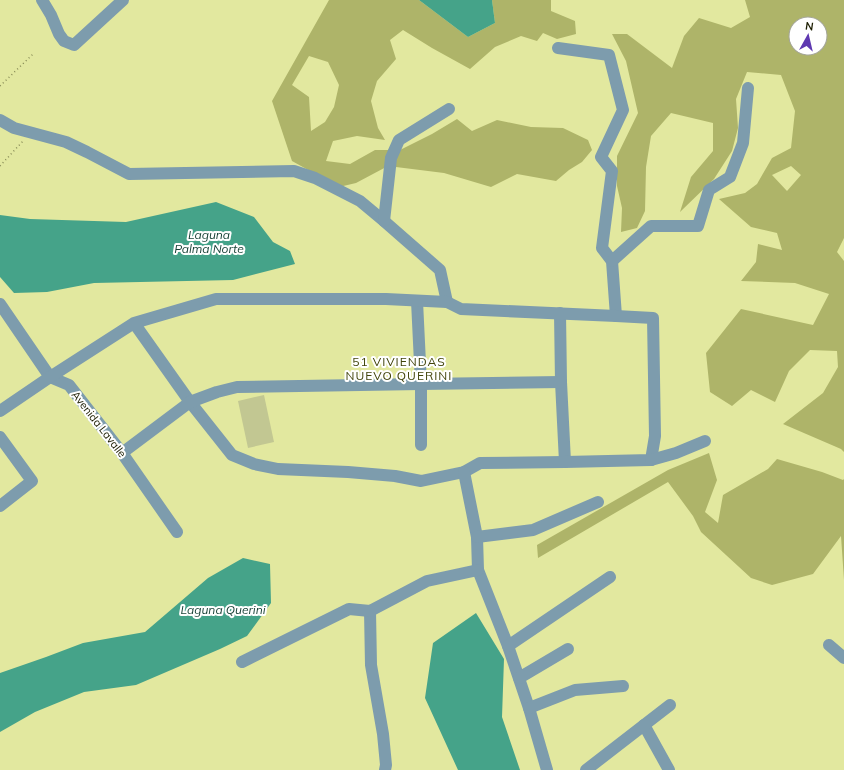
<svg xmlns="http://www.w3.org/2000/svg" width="844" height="770" viewBox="0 0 844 770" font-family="Mulish,sans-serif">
<rect width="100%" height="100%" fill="#e2e89f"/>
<polygon fill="#c2c792" points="264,395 274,442 248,448 238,401"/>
<g fill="#aeb469" fill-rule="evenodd">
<path d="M329,0H419L468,37L495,23L492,0H551V11L575,21L576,34L557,39L543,33L537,41L521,36L495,47L470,69L432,48L403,30L390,40L396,59L377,81L371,101L378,128L385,140L357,136L333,141L326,161L350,164L375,150H400L432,134L457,119L472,131L497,120L531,127L563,128L588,140L592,150L582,162L569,170L556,181L517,174L491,187L444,173L388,166L356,183L339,187L292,161L272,101ZM309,56L328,62L339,85L334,107L325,122L311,131L309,97L292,85Z"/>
<path d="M745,0H844V238L837,252L844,261V452L841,449L783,424L823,393L838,367L837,351L810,350L789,371L775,402L751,390L732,406L710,392L706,353L741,309L813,325L829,294L795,283L741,281L756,262L758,244L782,250L777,233L751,227L719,199L745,193L757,184L772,158L791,148L795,111L781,75L747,72L736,99L738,128L732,151L714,179L680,212L691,177L713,151V123L671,113L651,136L646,167L645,211L637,228L621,232L622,208L617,186V156L638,113L626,61L612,34H627L672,68L684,36L699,18L731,28L750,17ZM796,24H820V48H796ZM791,166L801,175L787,191L772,175Z"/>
<polygon points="709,453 717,480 705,512 718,523 723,495 768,469 777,459 822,472 843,480 844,479 844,580 841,536 813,574 772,585 751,578 701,532 693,516 668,482 538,558 537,545 668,470"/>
</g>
<g fill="#45a389">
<polygon points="419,0 492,0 495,23 468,37"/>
<polygon points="216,202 254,217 273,242 290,251 295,264 233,280 94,283 47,292 14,293 0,277 0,215 30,219 126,222"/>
<polygon points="243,558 270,564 271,603 247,636 220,649 136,685 84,692 35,712 0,732 0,673 46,657 83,643 145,632 208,578"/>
<polygon points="476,613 504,659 502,717 520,770 458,770 425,698 433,643"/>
</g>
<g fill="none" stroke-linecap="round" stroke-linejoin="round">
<g stroke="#878b56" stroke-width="1.5" stroke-dasharray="1 3" stroke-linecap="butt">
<polyline points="0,86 33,54"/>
<polyline points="0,166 23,141"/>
</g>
<g stroke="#7d9cad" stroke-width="12">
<polyline points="42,0 51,15 59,34 64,41 74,45 123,0"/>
<polyline points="558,48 609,55 623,110 601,157 612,171 602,248 612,261 616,316"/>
<polyline points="0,120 14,128 66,142 87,152 129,174 294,171 315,178 360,201 384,221 440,270 447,302"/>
<polyline points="384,221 391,158 399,140 449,109"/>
<polyline points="612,261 651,226 698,226 709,190 730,177 743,143 748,88"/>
<polyline points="417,301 421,384 421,445"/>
<polyline points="0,304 50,377 69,385 122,453 177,532"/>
<polyline points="560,313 561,382 565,462"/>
<polyline points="0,411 50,377 134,323 216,299 386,299 447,302 461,309 616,316 653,318 655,436 651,460 565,462 480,463 464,472 421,481 395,476 348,472 278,469 254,464 232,455 190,402 134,323"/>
<polyline points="0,437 32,481 0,506"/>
<polyline points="122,453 190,402 217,392 237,387 421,384 561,382"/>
<polyline points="651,460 676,453 705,441"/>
<polyline points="464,472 477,537 478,570 508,646 529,708 547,770"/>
<polyline points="477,537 533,530 598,502"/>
<polyline points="370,611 371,665 383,734 386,765 385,770"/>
<polyline points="829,645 844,658"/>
<polyline points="508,646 610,577"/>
<polyline points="242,662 349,609 370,611 427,581 478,570"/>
<polyline points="519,678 568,649"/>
<polyline points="529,708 575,690 623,686"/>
<polyline points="644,725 669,770"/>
<polyline points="586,770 670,705"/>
</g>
</g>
<g text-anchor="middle" stroke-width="4" stroke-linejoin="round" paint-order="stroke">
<g font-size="11" fill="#1c1d01" stroke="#fff">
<text transform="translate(99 424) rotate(52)" y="4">Avenida Lavalle</text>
</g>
<g font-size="12" font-style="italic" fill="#153f34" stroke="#fff">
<text x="209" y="239">Laguna<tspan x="209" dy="14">Palma Norte</tspan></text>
<text x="223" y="614">Laguna Querini</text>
</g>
<g font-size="12" letter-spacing="1" fill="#41440b" stroke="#fff">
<text x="399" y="366">51 VIVIENDAS<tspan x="399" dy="14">NUEVO QUERINI</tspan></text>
</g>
</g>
<g transform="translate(808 36) rotate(8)"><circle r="19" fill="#ffffff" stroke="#a4a599"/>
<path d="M0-3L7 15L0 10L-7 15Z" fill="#5f39b1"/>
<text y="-6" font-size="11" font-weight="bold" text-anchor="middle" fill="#1c1d01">N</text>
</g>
</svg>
